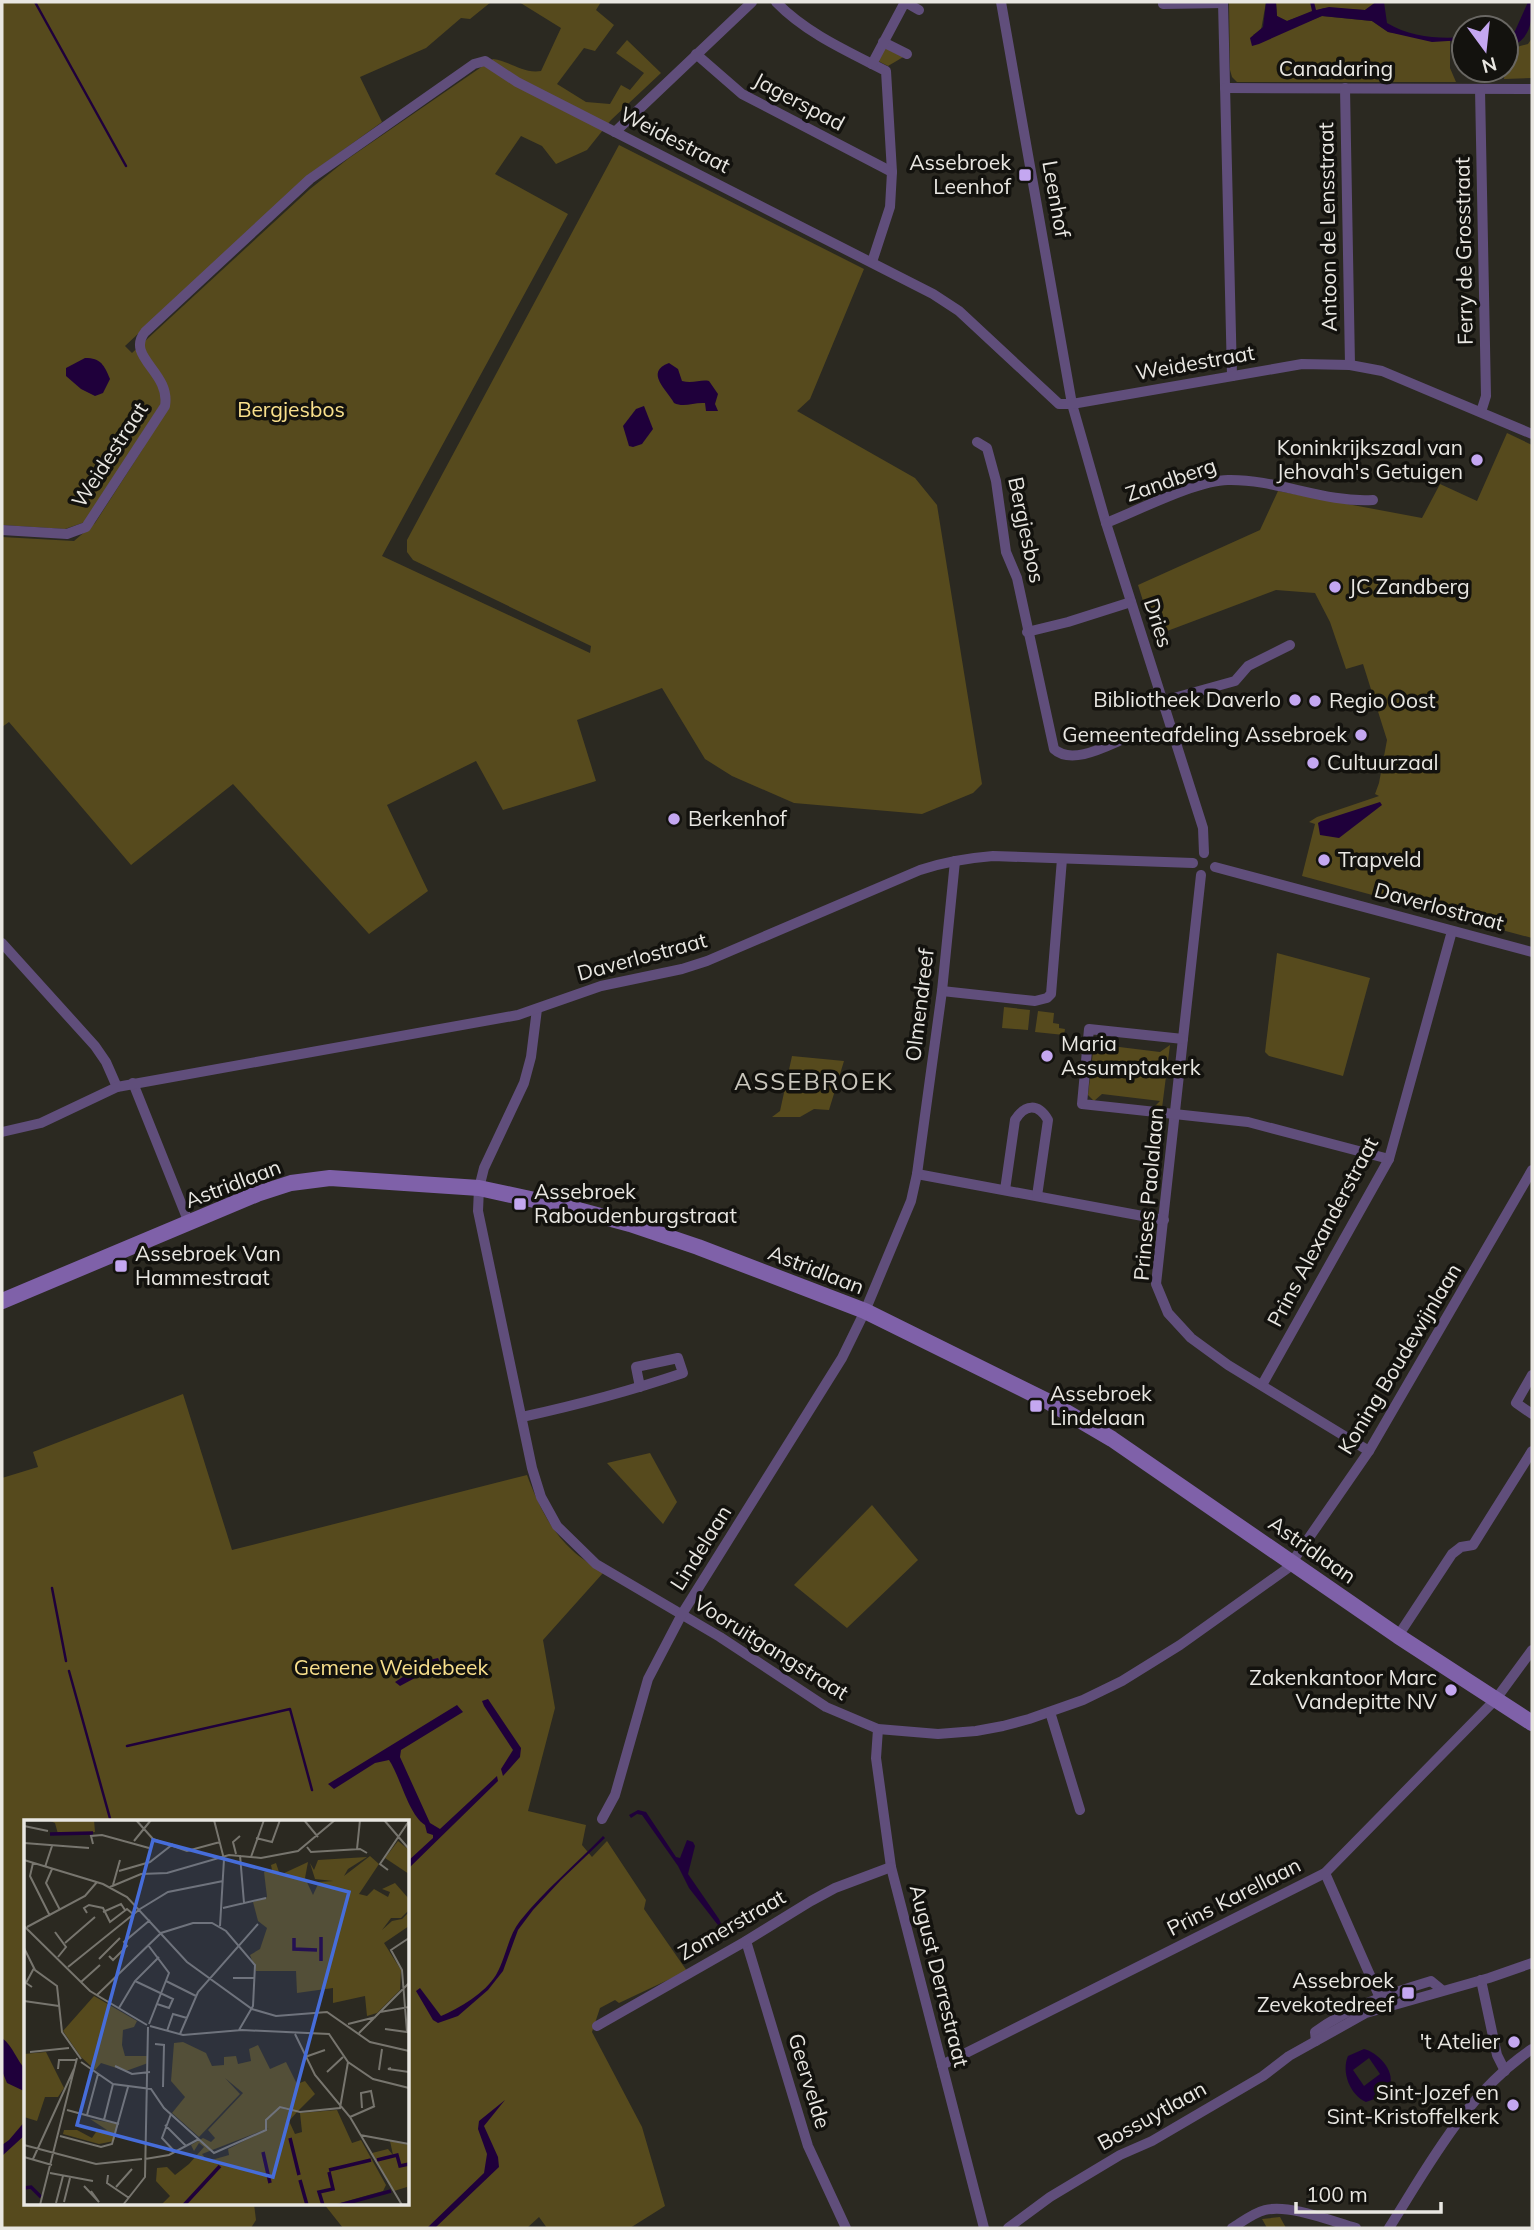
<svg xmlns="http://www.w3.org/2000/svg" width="1534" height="2230" viewBox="0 0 1534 2230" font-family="Mulish,sans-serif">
<rect width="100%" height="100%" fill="#2b2921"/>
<g fill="#564a1d">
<path d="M2,2H491L470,19L461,18L426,48L360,77L382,122L307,176L125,346L132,353L310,189L349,158L493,59C510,61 523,74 541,71L561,28L519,2H601L596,10L614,25L595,51L584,48L557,84L586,102L610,104L621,85L630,90L644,73L616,53L627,40L661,73L611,120L587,150L556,164L542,146L521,136L495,174L568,214L382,556L590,653L591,646L413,560L407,552V540L619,145L864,269L810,399L797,411L915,478L937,505L982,784L973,793L922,814L794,803L732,776L705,759L662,688L577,720L596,781L503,810L476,761L387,805L428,891L369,934L233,784L131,865L9,722L2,727V537L74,541L95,523L144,447L85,522L65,529L2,525Z"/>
<polygon points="1229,2 1266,2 1261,30 1253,35 1299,25 1322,16 1372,21 1388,32 1450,41 1450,68 1456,82 1237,82 1232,77 1230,70"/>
<polygon points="1276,2 1376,2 1365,10 1324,8 1287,21 1277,16"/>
<polygon points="1532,38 1532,78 1504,79 1506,54 1520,46 1528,44"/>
<polygon points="885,47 905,56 888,66 878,61"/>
<polygon points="1507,433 1532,445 1532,938 1302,876 1315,824 1309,822 1317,817 1379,796 1375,794 1379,783 1387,740 1363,664 1346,669 1330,622 1315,593 1276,590 1154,636 1138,585 1260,530 1278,491 1422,518 1440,484 1477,501"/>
<polygon points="1277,953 1370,978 1343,1076 1269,1056 1265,1052"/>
<polygon points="1004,1007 1030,1010 1028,1030 1002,1028"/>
<polygon points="1038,1011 1054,1013 1053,1023 1059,1024 1059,1028 1065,1029 1064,1035 1035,1032"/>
<polygon points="1099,1037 1109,1038 1103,1045 1160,1052 1170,1045 1162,1108 1154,1107 1160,1101 1102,1094 1094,1101 1088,1095 1094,1043"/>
<polygon points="792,1056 844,1061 829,1110 814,1109 800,1117 772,1117 780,1111"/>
<path d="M183,1394L232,1550L527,1475C537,1502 550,1530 572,1550C581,1559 593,1565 603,1573L543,1640L555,1708L528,1811L586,1825L582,1845L592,1857L607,1841L646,1900L644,1909L687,1971L619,2003L615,2000L600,2008L592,2032L642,2127L665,2206L630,2228H547L539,2217L527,2228H343L324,2204H408V1822H26V2204H254L256,2220L251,2228H2V1478L38,1467L33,1452Z"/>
<polygon points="650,1453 677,1502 663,1524 607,1463"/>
<polygon points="872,1505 918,1560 847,1628 794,1585"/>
<polygon points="1280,2217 1286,2228 1267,2228 1262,2219"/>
</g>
<g fill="#1f003b" fill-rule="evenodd">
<path d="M1266,2H1276L1277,16L1287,21L1312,11L1310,2H1314L1316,10L1329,7L1365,10L1376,2H1384L1387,23C1410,37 1438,39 1464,37V40L1432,42L1388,32L1372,21L1322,16L1259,44L1252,46L1250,38L1263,27Z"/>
<path d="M1528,2H1532C1532,25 1530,40 1506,49V41L1515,31Z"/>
<path d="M85,358C101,358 104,365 110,379L103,393L95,396L81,389L66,376V368Z"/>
<path d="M669,363L678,369L682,381C693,384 701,379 709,381L718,394L715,404L718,411H706L705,403C694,402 684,408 674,403C667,390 644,372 669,363Z"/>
<polygon points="644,406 653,429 642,444 633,447 629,446 623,426 636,409"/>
<polygon points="1380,802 1382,805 1339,838 1320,835 1318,823 1321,821"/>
<polygon points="438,1658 441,1664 400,1686 395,1682 429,1660"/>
<polygon points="488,1699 521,1748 520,1757 503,1776 501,1769 513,1750 484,1706 482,1701"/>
<path d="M457,1705L463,1712L401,1750L400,1757L430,1823L440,1829L497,1776L498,1781L408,1869V1861L433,1838V1835L427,1833L425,1825C408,1814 401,1778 389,1760L375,1763L334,1789L328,1784Z"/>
<polygon points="638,1810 646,1812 676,1857 680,1858 687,1840 693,1842 695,1846 688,1874 719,1919 725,1932 730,1934 728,1938 689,1888 678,1866 642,1815 637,1814 631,1818 629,1815"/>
<path d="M603,1836L605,1838L561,1880L533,1910L518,1930L503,1971L488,1990L458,2016L438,2023L433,2020L416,1991L420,1988L441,2016C460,2008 485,1993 496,1975C506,1958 508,1936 520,1921C545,1890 576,1864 603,1836Z"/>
<path d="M2,2038C14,2047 16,2060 26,2070V2092L7,2083L2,2071Z"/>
<path d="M1364,2049C1377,2052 1395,2070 1390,2085C1387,2095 1375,2099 1366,2102C1350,2095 1341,2072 1348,2056ZM1369,2058L1380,2074L1364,2086L1353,2070Z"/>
<polygon points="505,2100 484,2126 498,2157 499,2167 435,2228 427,2228 484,2173 487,2154 478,2129 479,2121"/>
<polygon points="26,2120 26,2134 2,2156 2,2145 9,2140"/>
</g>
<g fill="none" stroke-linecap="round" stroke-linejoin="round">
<g stroke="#1f003b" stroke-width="2.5">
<polyline points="35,2 126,166"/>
<polyline points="52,1588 66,1661"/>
<polyline points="69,1671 111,1822"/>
<polyline points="127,1746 290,1709 312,1790"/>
</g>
<g stroke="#604e7b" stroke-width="10">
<path d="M776,2C806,33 847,51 886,71L892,172L890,207L872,262"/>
<polyline points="1001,2 1072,404 1106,523 1203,828 1204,853"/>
<polyline points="1163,2 1163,4 1223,3"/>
<polyline points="1223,2 1232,376"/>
<polyline points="883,42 907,54"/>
<polyline points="696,54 742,94 892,172"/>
<polyline points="872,64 905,2 919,10"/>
<polyline points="1225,88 1532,89"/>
<polyline points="1345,88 1350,365"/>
<polyline points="1480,89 1486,396 1481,412"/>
<polyline points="615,132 752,2"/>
<path d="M977,442L987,448L996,481L1006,552L1017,578L1054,749C1070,764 1101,749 1119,741"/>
<path d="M1106,523C1137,511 1197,480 1228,480C1277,479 1324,503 1373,500"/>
<path d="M2,530L67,534L86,527L165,406C171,372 125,357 145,332L310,179L474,64L485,61L517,82L933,294L959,311L1059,404H1072L1302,364L1350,365L1382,371L1532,434"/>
<polyline points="1027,632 1068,622 1131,602"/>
<polyline points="1163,701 1235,681 1248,666 1290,645"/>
<polyline points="1215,867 1532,952"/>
<polyline points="1201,875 1156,1284 1168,1313 1191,1338 1228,1365 1369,1451"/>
<polyline points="2,943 95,1046 106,1062 117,1087"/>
<polyline points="942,991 1035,1001 1047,998 1051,994 1062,859"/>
<polyline points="537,1009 531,1057 524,1083 484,1168 479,1188 478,1211 532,1468 541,1497 557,1526 596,1564 720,1637 826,1707 878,1729 938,1734 976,1731 1003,1726 1029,1719 1083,1700 1122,1681 1180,1645 1288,1568 1369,1451 1532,1170"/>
<polyline points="1183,1039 1089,1029 1082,1104 1248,1122 1389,1159"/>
<polyline points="133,1083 189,1223"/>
<path d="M2,1132L41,1123L117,1087L518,1015L601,986L682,969L707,961L920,870C944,862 968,858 993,856L1193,863"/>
<polyline points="917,1174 1164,1220"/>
<path d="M1005,1190L1015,1120C1025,1104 1038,1103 1048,1120L1037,1196"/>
<polyline points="1532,1375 1516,1403 1532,1414"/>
<polyline points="1262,1385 1389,1159 1452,931"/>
<path d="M522,1417C577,1405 630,1391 683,1373L678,1358L636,1367L640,1387"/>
<polyline points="1398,1636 1452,1554 1461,1547 1473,1545 1532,1451"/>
<polyline points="1050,1712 1080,1810"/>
<polyline points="878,1729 876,1758 891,1867 984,2228"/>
<polyline points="602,1819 615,1795 648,1679 682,1614 842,1358 865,1311 911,1201 917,1174 942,991 955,861"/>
<polyline points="1325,1873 1380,1998 1381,2005"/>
<polyline points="746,1941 808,2146 846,2228"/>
<polyline points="1481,1980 1497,2055 1505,2071"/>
<polyline points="597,2026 746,1941 811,1901 835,1888 891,1867"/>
<path d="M1316,2041L1315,2032C1349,2007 1391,1993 1431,1981L1442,1990"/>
<polyline points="942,2065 1325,1873 1496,1699 1532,1650"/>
<polyline points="1008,2228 1050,2197 1120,2155 1152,2141 1263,2076 1289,2056 1366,2013 1489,1978 1532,1963"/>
<path d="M1232,2228C1242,2222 1253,2213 1265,2210C1290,2204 1331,2221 1356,2228"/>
<path d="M1389,2228C1430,2163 1467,2093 1532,2049"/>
</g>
<polyline stroke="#7f61a9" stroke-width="16" points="2,1301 257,1194 291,1183 330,1178 479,1188 567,1207 630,1224 698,1247 865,1311 1049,1402 1112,1439 1398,1636 1532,1723"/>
</g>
<g fill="#c4a7f1" stroke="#13120e" stroke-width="2.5">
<rect x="1018" y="168" width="14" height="14" rx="3.5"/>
<circle cx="1477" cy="460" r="7"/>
<circle cx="1335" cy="587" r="7"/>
<circle cx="1295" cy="700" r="7"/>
<circle cx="1315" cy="701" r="7"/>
<circle cx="1361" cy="735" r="7"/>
<circle cx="1313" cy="763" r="7"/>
<circle cx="674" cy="819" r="7"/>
<circle cx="1324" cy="860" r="7"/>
<circle cx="1047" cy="1056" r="7"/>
<rect x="513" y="1197" width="14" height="14" rx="3.5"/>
<rect x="114" y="1259" width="14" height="14" rx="3.5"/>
<rect x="1029" y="1399" width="14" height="14" rx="3.5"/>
<circle cx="1451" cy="1690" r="7"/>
<rect x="1401" y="1986" width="14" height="14" rx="3.5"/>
<circle cx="1514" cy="2042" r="7"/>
<circle cx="1513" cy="2105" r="7"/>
</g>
<g text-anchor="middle" stroke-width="7" stroke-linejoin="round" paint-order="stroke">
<g font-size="21" fill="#e9e7e2" stroke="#13120e">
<text x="1336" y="76">Canadaring</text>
<text transform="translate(799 102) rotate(28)" y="7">Jagerspad</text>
<text transform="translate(675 140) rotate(27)" y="7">Weidestraat</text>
<text transform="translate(1056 199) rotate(80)" y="7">Leenhof</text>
<text transform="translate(1328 227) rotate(-91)" y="7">Antoon de Lensstraat</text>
<text transform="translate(1464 251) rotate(-91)" y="7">Ferry de Grosstraat</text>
<text transform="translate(1195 363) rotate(-10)" y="7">Weidestraat</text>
<text transform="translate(110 455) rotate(-57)" y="7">Weidestraat</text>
<text transform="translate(1171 480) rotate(-19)" y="7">Zandberg</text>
<text transform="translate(1026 530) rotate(78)" y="7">Bergjesbos</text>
<text transform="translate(1158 623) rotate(72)" y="7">Dries</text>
<text transform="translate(1439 907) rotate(15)" y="7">Daverlostraat</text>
<text transform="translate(642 957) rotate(-15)" y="7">Daverlostraat</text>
<text transform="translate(920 1005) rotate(-83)" y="7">Olmendreef</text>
<text transform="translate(233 1184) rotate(-21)" y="7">Astridlaan</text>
<text transform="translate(1149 1194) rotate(-85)" y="7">Prinses Paolalaan</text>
<text transform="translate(1323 1232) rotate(-62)" y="7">Prins Alexanderstraat</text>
<text transform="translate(816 1270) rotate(21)" y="7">Astridlaan</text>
<text transform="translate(1400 1359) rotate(-59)" y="7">Koning Boudewijnlaan</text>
<text transform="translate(701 1548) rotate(-58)" y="7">Lindelaan</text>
<text transform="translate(1312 1550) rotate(35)" y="7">Astridlaan</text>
<text transform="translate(771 1648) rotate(32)" y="7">Vooruitgangstraat</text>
<text transform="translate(1234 1897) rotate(-27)" y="7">Prins Karellaan</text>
<text transform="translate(732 1925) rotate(-30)" y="7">Zomerstraat</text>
<text transform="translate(939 1976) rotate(76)" y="7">August Derrestraat</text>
<text transform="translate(809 2081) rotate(73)" y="7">Geervelde</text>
<text transform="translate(1152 2116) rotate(-29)" y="7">Bossuytlaan</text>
</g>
<g font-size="21" fill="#e9e7e2" stroke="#13120e" text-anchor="start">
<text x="1011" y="170" text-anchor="end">Assebroek<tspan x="1011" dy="24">Leenhof</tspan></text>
<text x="1463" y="455" text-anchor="end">Koninkrijkszaal van<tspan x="1463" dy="24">Jehovah's Getuigen</tspan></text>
<text x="1349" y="594">JC Zandberg</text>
<text x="1281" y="707" text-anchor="end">Bibliotheek Daverlo</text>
<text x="1329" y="708">Regio Oost</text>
<text x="1347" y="742" text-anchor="end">Gemeenteafdeling Assebroek</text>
<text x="1327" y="770">Cultuurzaal</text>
<text x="688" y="826">Berkenhof</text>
<text x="1338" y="867">Trapveld</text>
<text x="1061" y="1051">Maria<tspan x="1061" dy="24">Assumptakerk</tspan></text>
<text x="534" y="1199">Assebroek<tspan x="534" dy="24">Raboudenburgstraat</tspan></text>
<text x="135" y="1261">Assebroek Van<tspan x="135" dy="24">Hammestraat</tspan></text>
<text x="1050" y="1401">Assebroek<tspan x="1050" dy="24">Lindelaan</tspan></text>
<text x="1437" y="1685" text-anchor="end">Zakenkantoor Marc<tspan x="1437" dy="24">Vandepitte NV</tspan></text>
<text x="1394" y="1988" text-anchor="end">Assebroek<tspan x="1394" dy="24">Zevekotedreef</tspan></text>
<text x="1500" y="2049" text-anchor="end">'t Atelier</text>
<text x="1499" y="2100" text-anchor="end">Sint-Jozef en<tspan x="1499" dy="24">Sint-Kristoffelkerk</tspan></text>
</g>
<g font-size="21" fill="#f9e08c" stroke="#13120e">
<text x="291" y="417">Bergjesbos</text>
<text x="391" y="1675">Gemene Weidebeek</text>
</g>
<g font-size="24" letter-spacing="2" fill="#c9c6bc" stroke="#13120e">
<text x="814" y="1090">ASSEBROEK</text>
</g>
</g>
<g transform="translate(24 1820)">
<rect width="385" height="385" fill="#2b2921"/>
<path d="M24,0H70L71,12L34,14L31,3ZM374,21L385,30V54L361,38ZM346,36L355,44L335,74L343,76L350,69L364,77L366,72L358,69L371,63L385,79V90L377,98H367L358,110L368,101L378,99L385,92V106L360,123L377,150L376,170L353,193L343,196L341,176L309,183V168L273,173L272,151H232L226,135L236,129L243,108L234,101L229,82L243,77L240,52L248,50L247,45L252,43L256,55L284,42L281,58L289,75L295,62L309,61L291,59L286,43L290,50L294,40L343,37L324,49L320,56ZM70,176L113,201L110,207L99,210L98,225L101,236H123L124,243L102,251L77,243L71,250L57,237L39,211ZM159,222L182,233L188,246L200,245V237L212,236L214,244L227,241L225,229L234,225L246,249L262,242L273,264L281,261L291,274L274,291L256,288L273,292L265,301L271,314L278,312L276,293L313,290L328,323L337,320L362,365L359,371L309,385H137L146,376L132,361L133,348L143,347L151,355L165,344L180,327L175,323L170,331L167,325L179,318L187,322L191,318L184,310L219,273L201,258L216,274L175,317L148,293L161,277L147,261L150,223ZM245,308L204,329L205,335L184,341L178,334ZM22,232L40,268L34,277H21L13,301L0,297V234ZM66,299L94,304L90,321L75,324L39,314L40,310H53L68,318L74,309L83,310ZM366,321L385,325V383L383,367L370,371L348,333L364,329L369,335Z" fill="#564a1d" fill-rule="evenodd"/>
<path fill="none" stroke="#1f003b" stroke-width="3.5" d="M26,14L69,13M297,117V141M270,118V129L293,130M266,318L275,355M239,332L246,363M353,340L373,335L376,346L385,344M305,350L347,340M276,360L283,385M0,368L7,367L17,377M160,385L196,346M299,385L295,372L309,369L305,352M316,385L367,371"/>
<path fill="none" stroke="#77756e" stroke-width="2" d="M112,0L129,19M190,0L200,39L196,106M280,0L294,17M360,0L385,29M0,6L24,11M232,18L248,22L256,0M129,19L163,31L196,22M110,21L127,0M0,23L65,28M69,24L67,16L78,15L125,28M283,27L287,32L336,29L343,33M333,29L336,0M212,34L209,22L216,16M216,35L220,83M227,37L240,0M0,40L79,64L103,77L163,142L228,189L252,196L303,192L346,222L385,231M9,43L6,56L26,96M21,47L28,26M28,49L22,63L36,90M364,50L356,44L385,1M95,51L126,42L149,24M89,65L96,40M86,67L117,54L143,53L205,35L237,38L274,31L311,0M199,88L242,78M79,92L97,84L101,90M63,93L60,88L65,85L79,88L86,102L103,89L109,94M0,106L66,171L123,205M3,107L61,76L73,62M31,112L42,127L34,137M41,123L71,97M124,125L145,153L125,204M0,128L11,150L33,166L38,212L57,239M85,136L89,140L103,126L100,122L126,100M75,139L96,118M44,147L116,89L144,72L199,61M209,158H231M111,161L149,179L145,188L133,184M142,161L172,176M57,162L76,145M8,167L2,163L10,148M73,175L137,113L169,103H188L202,111L231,145L229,186L215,210M0,181L35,186M95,188L111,161L135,137M356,192L385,187M324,204L352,197M126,206L159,215L218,210L305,214L324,242L349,259L385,268M361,209L383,212L378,150L367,130L385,118M143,211L149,194L163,198M335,213L385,163M156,214L174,172L234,104M271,214L291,255L326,297L378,385M131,224L140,225L139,267M6,232L45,228M281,237L301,230M57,242L89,264L127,269L140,288L190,333L242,310V300L256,287L276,292L316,288L324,242M91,246L108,254L126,252M367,248L364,249L385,252M34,249L35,240H52M355,250L358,229M303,252L319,237M338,288L337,273L347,271L350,286M43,290L95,304M147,294L138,318L151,332M63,295L74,254M326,297L351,286M80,300L89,264M141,305L162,326M336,315L385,324M36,316L77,327L88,324L104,267M0,325L72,344L118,339M0,337L28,345M9,339L50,249M121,339L145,335L175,319M26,353L69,361M84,355L83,363L105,378M60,366L75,382L67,371M92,367L108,349M40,382L46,358M32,383L39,356M16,385L53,238M99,385L121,357L124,207"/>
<path fill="#466dda" fill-opacity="0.15" stroke="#466dda" stroke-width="3.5" d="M129,20L325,72L249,357L53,305Z"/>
<rect width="385" height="385" fill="none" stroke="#e9e7e2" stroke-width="3.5"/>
</g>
<rect width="1534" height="2230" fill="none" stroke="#e9e7e2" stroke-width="7"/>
<g transform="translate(1485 49) rotate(165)"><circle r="33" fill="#13120e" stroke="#696763" stroke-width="2"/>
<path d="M0-5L12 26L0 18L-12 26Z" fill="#c4a7f1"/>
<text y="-10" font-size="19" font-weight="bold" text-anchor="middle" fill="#e9e7e2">N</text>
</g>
<path d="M1296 2202v10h145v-10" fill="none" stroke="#e9e7e2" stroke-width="3.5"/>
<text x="1306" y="2202" font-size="21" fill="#e9e7e2" stroke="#13120e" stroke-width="5" paint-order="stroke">100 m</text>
</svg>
